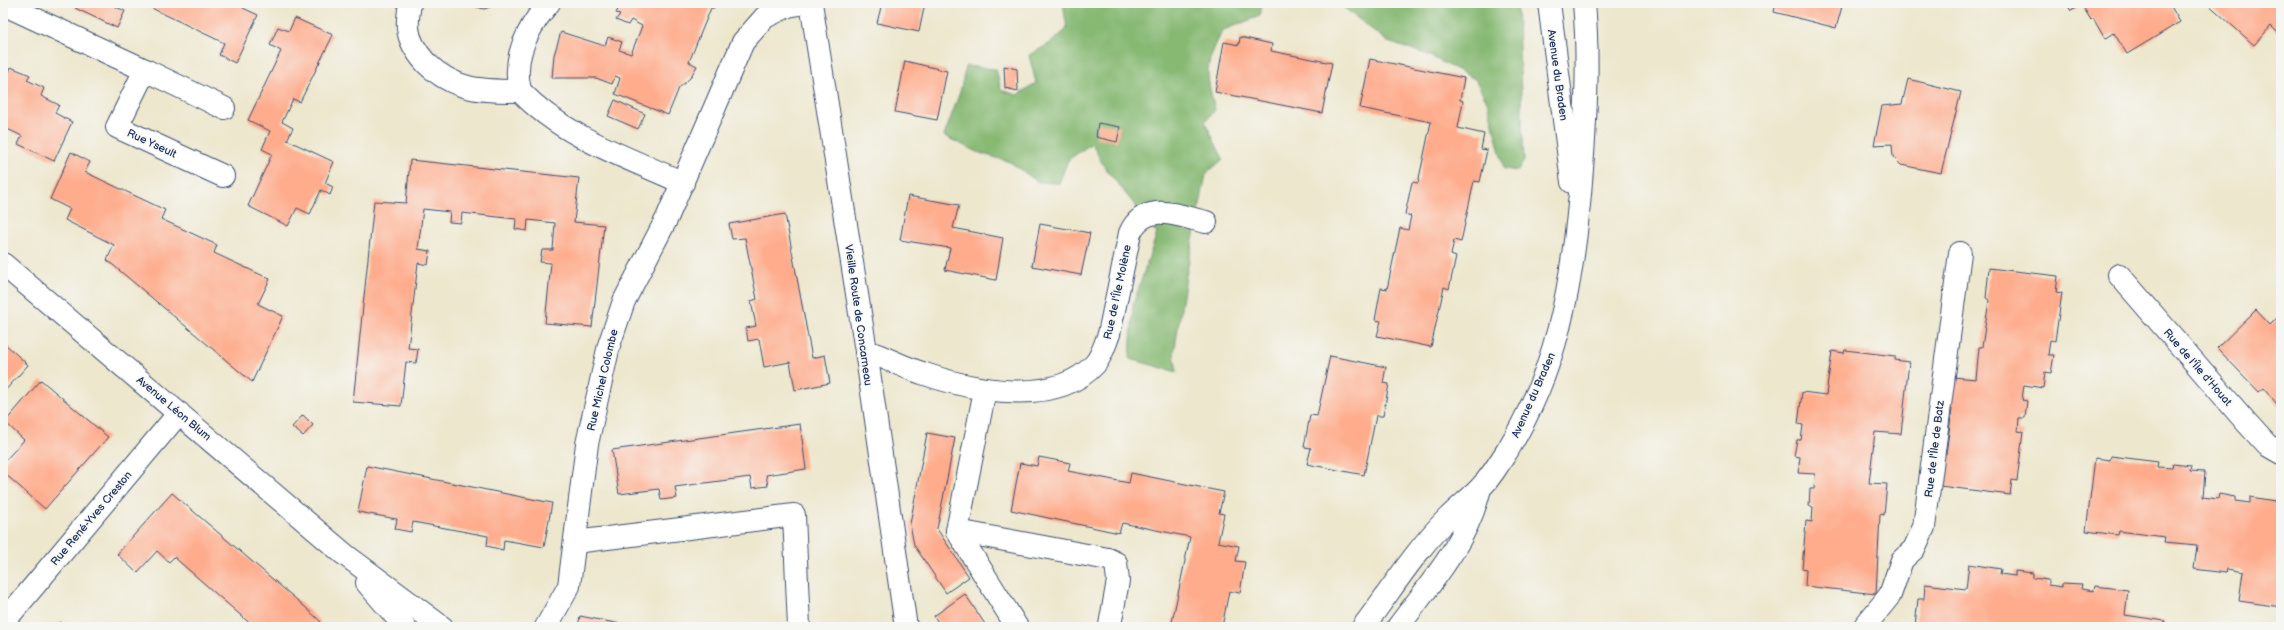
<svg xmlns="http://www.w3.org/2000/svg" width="2284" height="630" viewBox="0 0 2284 630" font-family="'Balsamiq Sans',sans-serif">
<rect width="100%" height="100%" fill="#f6f6f2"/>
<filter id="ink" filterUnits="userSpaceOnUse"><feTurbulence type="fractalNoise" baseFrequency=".025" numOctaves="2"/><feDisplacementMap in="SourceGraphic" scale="8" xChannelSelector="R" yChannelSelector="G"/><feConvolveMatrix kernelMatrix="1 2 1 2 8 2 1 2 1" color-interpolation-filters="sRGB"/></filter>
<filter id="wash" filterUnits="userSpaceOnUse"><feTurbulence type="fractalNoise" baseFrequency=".012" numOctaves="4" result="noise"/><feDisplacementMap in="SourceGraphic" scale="16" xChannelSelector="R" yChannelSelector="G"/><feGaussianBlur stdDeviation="0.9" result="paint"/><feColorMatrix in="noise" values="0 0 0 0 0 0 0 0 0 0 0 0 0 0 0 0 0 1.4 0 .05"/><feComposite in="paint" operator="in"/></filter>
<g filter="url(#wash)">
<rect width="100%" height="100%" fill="#ede7cd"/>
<g fill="#87b973" stroke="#517468">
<path d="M1063,3H1262L1260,16L1223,30C1204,67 1205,70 1215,110L1205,122L1223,159L1206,174L1186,276L1174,354L1177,372L1130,359L1133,305L1157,233L1103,165L1092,143L1068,160L1059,183L1038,182L1010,162L980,153L944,136L960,92L966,66L996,69L1001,90L1017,95L1036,83L1029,55L1049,44L1067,29Z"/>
<polygon points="1338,3 1517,3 1524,161 1518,171 1504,169 1488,103 1475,79 1426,54 1388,42"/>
</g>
<g id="blocks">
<g fill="#feac8c">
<polygon points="78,3 116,3 114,6 125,11 117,28 75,8"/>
<polygon points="141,3 246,3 243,8 258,15 235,63 219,55 224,43"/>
<polygon points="473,3 494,3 493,6 484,9 474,6"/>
<polygon points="622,3 715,3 714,8 711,8 689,62 697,66 690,78 679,88 668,115 615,94 620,78 615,76 612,84 596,78 552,78 554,55 561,32 605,46 608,37 622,42 619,50 631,54 642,26 631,20 628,25 616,20 620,14 616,13"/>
<polygon points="882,3 925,3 919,32 877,23"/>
<polygon points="1776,3 1843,3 1836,28 1774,12"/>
<polygon points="2066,3 2158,3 2160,6 2169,3 2180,22 2127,54 2114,33 2105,39 2093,18 2091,20 2082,5 2071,11"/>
<polygon points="2207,3 2281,3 2281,31 2279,34 2271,26 2254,45"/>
<polygon points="295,18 333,35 300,102 293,99 282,122 293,128 287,140 334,162 325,183 333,187 330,195 321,190 310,214 297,208 288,226 248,206 272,154 262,149 270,131 248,120 281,51 270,45 278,27 289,31"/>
<polygon points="1240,37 1272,44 1271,51 1332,63 1322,113 1215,92 1224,42 1239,45"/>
<polygon points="1370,59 1464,78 1460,100 1463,101 1458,128 1484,134 1481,149 1487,150 1480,182 1474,181 1461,242 1454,240 1451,255 1456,257 1449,289 1444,287 1431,347 1377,336 1381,321 1375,320 1381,288 1387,289 1400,228 1408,230 1411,216 1405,214 1412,182 1418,183 1431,122 1360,108"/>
<polygon points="905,61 947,71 937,120 895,112"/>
<polygon points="1004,66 1017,69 1018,91 1005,88"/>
<polygon points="11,67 30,75 27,80 44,88 41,96 59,105 55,113 72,122 54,161 18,144 22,136 3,127 3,69 9,72"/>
<polygon points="1908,79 1961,92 1941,173 1901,165 1893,157 1892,144 1874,145 1882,106 1902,104"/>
<polygon points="615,100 645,114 638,129 608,116"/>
<polygon points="1098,123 1120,127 1117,142 1096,137"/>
<polygon points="71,152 90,162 85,172 165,210 161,219 217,245 214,253 270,279 258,304 283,316 252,382 107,260 114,245 65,220 70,209 50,199"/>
<polygon points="410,160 579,178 574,222 604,225 592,327 545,323 551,263 540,262 542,250 553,250 555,223 528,220 527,231 515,229 516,219 462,213 461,223 449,222 450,212 423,209 418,249 430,251 428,265 418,263 408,348 418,349 416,363 406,362 401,406 353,402 374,201 406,203"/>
<polygon points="908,196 959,205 953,228 1003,238 996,280 945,270 950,248 900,240"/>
<polygon points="785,214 812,358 825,355 830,383 795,390 790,362 764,367 759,339 748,341 746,328 756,326 751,301 757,299 745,238 732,239 729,224"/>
<polygon points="1040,224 1090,233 1081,275 1032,266"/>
<polygon points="1989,268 2058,276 2056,292 2062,293 2055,341 2050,340 2048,355 2054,355 2051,373 2045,372 2043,388 2024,385 2022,400 2027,401 2025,418 2019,418 2018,431 2023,432 2017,481 2012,480 2010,495 1940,486 1943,454 1946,454 1952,409 1949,410 1953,377 1976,379 1979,347 1982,347 1989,300 1986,298"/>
<polygon points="2256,310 2270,325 2281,314 2281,409 2264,388 2259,392 2217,348"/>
<polygon points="3,342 28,365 3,393"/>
<polygon points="1845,350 1895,356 1895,360 1909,362 1901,434 1875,432 1869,483 1887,484 1884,515 1880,514 1876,594 1805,586 1806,570 1802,569 1806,521 1812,522 1813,507 1809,506 1810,489 1814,489 1815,474 1798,473 1800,457 1794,456 1797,440 1801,440 1803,425 1798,424 1802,392 1826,395 1832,351 1844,353"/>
<polygon points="1330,356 1386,367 1383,383 1389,384 1383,416 1376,416 1364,475 1307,464 1311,448 1304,447 1310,415 1317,416"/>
<polygon points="41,380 108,437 45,509 3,472 3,463 24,440 5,422"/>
<polygon points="303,415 313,425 303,436 292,427"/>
<polygon points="800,424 806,469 766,475 768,486 752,488 750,477 675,487 677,498 661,500 659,489 619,494 612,450"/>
<polygon points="927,433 955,438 937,529 969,577 946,593 914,545 910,524"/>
<polygon points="2111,456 2158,462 2157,467 2172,468 2173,464 2191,466 2190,471 2205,472 2203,497 2218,499 2219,494 2235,497 2235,501 2250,503 2250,497 2281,502 2279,526 2281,526 2281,607 2239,601 2243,572 2227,569 2226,573 2194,569 2197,545 2164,542 2165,537 2119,531 2118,535 2086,531 2095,458 2110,460"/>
<polygon points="1039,457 1070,463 1068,471 1129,483 1131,473 1224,492 1219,513 1224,514 1218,542 1239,546 1236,561 1245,562 1240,593 1229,591 1222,627 1171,627 1190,537 1122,523 1119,533 1011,510 1020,463 1037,466"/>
<polygon points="367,466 552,503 544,547 504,540 503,550 487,546 488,536 413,522 411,532 395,529 397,519 358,512"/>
<polygon points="172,493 304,606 321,622 317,627 254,627 174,557 169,562 157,551 137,573 117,554"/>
<polygon points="1969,564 2001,569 2000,574 2015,576 2015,571 2033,573 2033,578 2048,580 2048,585 2062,587 2062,583 2082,584 2081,589 2094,591 2095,586 2128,590 2125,615 2165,621 2164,627 1915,627 1918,599 1924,599 1925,584 1966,589"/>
<polygon points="965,594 987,627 941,627 934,616"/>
<polygon points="580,616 630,626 629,627 578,627"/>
<polygon points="60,622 66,627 55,627"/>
</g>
</g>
</g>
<g filter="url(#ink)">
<use href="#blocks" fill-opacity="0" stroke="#3a4b6f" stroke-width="1"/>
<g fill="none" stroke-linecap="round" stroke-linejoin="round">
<g stroke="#3a4b6f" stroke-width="24">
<g id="minor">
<path d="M410,3C409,11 407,20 408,28C409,41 417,53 426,63C455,91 482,91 520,91C563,137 627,157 683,183"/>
<polyline points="811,3 866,351 906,627"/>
<polyline points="1549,3 1572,182"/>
<polyline points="3,4 145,70 117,127 223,176"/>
<polyline points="145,70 224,108"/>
<path d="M520,91C519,84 517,77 518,70C518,46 534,20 549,3"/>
<polyline points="2119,275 2247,423 2267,445 2281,453"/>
<path d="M866,351C885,357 903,367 922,373C971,390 1055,408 1095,364C1102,356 1105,344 1109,334L1130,233C1145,200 1178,216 1206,222"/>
<polyline points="985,390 957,531 1017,627"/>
<polyline points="957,531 1108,559 1116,563 1118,581 1110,625"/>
<polyline points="575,542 794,515 799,627"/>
<polyline points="3,623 179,413"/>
<polyline points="546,627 569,586 587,444 609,345 624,301 667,218 743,42 765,17 788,6 805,3"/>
<path d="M1363,627C1390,592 1417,548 1448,518C1465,501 1480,492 1494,471C1559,378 1574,279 1582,169C1586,113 1589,59 1584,3"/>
<path d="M1398,627C1429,585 1466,544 1479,492"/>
<polyline points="1864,627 1890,595 1902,560 1914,549 1924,527 1960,253"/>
</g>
</g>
<g stroke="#3a4b6f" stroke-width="24">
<g id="major">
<polyline points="3,264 344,554 442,627"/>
<polyline points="367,583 405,627"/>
</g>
</g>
<use href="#minor" stroke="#fff" stroke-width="22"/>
<use href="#major" stroke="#fff" stroke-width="22"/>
</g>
</g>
<g text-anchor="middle" stroke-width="3" stroke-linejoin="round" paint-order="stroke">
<g font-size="11" fill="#1b2f5e" stroke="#f6f6f2">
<text transform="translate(1558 75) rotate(82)" y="4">Avenue du Braden</text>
<text transform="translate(152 143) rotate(25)" y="4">Rue Yseult</text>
<text transform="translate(1117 292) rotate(-78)" y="4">Rue de l'Île Molène</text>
<text transform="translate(859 315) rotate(82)" y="4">Vieille Route de Concarneau</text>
<text transform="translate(2198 367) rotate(49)" y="4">Rue de l'Île d'Houat</text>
<text transform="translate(602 380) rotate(-77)" y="4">Rue Michel Colombe</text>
<text transform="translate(1533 395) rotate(-66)" y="4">Avenue du Braden</text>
<text transform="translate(174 408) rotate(40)" y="4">Avenue Léon Blum</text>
<text transform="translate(1934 449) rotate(-83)" y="4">Rue de l'Île de Batz</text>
<text transform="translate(91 518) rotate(-50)" y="4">Rue René-Yves Creston</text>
</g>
</g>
<rect width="2284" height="630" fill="none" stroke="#f6f6f2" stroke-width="16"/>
</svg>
